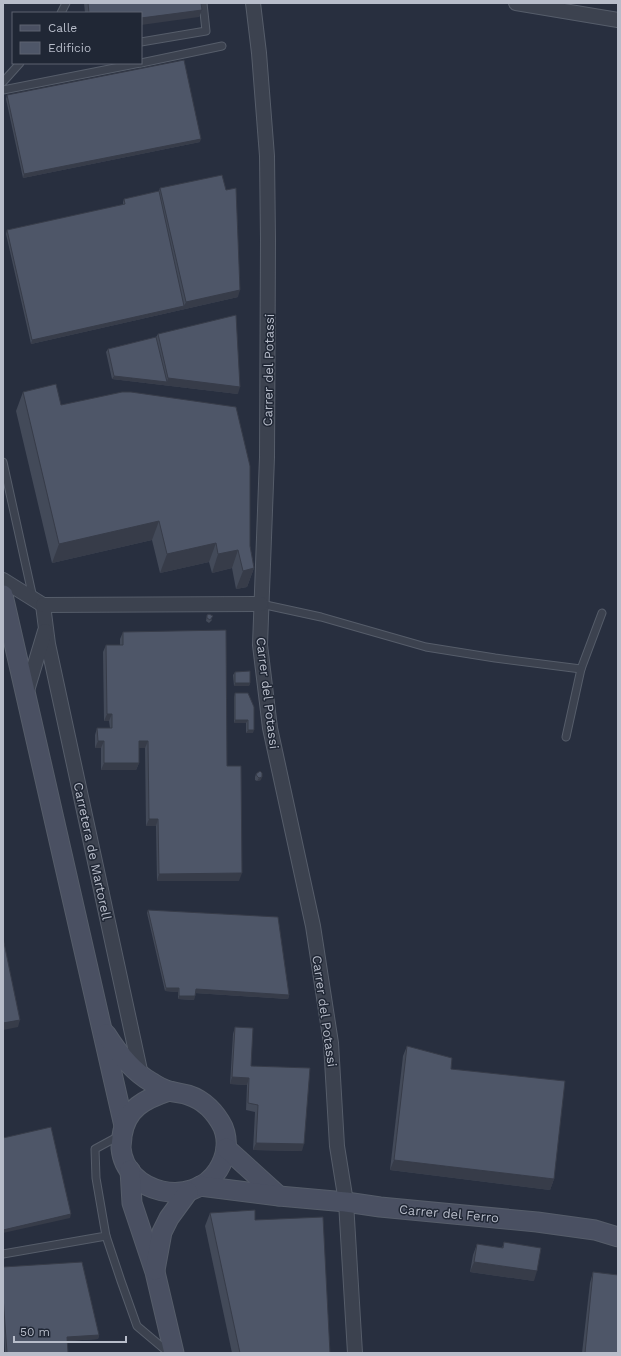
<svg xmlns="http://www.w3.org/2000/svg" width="621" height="1356" viewBox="0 0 621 1356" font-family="'Work Sans',sans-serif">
<rect width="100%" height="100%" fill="#282f3f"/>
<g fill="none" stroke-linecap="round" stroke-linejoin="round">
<g stroke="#565d6a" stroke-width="9">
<g id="lane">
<polyline points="61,13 66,3"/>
<polyline points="141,42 206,31 203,3"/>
<polyline points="141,63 222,46"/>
<polyline points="3,82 20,63"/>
<polyline points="3,90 140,63"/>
<polyline points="3,462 33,598"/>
<polyline points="261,604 321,617 426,647 495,658 581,669 602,613"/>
<polyline points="566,737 581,669"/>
<polyline points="106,1236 121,1281 137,1326 169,1353"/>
<polyline points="3,1254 106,1236 96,1178 95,1149 119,1136"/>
</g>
</g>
<g stroke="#565d6a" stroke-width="16">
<g id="street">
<polyline points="253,3 259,53 267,156 268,240 267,457 260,645 270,728 313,926 331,1043 337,1146 346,1202 355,1353"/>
<polyline points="516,3 618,20"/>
<polyline points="3,580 43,605"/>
<polyline points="43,605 48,644 141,1075"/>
<polyline points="43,605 261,604"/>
<polyline points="26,694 45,631"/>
</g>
</g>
<g stroke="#565d6a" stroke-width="21">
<g id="secondary">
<polyline points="3,595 124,1126"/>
<path d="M106,1034C118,1053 132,1071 151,1082C157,1086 164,1090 170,1091C176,1093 182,1093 188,1095C204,1100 216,1113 223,1127C229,1142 226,1157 218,1170C193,1209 125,1194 121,1148C121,1144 122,1140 122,1136C126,1108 145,1099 169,1091"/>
<polyline points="226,1148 279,1196"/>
<polyline points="130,1170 132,1203 155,1272 174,1353"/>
<polyline points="200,1186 279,1196 346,1202 380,1207 537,1222 595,1230 618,1237"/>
<polyline points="155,1270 162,1232 169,1218 188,1192"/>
</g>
</g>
<use href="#lane" stroke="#3c424f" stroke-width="7"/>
<use href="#street" stroke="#3c424f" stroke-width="14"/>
<use href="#secondary" stroke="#4a5062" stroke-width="19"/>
</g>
<g fill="#434a59">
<polygon points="84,3 201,3 202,10 199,17 141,13 85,13"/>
<polygon points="7,95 200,142 23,178 6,99"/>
<polygon points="160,188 238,297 31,344 6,234 7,230 123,205 123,202 124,199 159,191"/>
<polygon points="158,334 238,394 112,379 106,352 108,349 156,337"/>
<polygon points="23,392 61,405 250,546 254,568 247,587 236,589 232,568 212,573 209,562 160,573 152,540 52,563 16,411"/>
<polygon points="207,615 212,620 209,623 206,621"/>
<polygon points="123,632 227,766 239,881 157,881 156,826 146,826 145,748 139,748 139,763 136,770 101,770 101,748 95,748 95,735 97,728 110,728 109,721 104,721 103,652 106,645 120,645 120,639"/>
<polygon points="235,672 250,683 249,686 234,686 233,675"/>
<polygon points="235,693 254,707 253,733 246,733 246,723 234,723 234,697"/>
<polygon points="256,774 261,780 257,781 255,780 255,777"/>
<polygon points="148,910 289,995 288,999 195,993 194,1000 178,999 178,992 165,991 147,913"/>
<polygon points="235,1027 251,1066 302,1151 253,1150 255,1112 246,1110 247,1085 230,1084 233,1034"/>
<polygon points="407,1046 554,1179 550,1190 390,1170 403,1056"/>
<polygon points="210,1213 255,1220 330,1353 232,1353 205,1226"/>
<polygon points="504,1242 534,1281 470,1272 473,1255 477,1244 502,1248"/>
<polygon points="3,1267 99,1335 98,1339 67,1341 68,1353 5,1353 3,1319"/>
<polygon points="593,1272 618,1353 582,1353 590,1283"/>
</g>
<g fill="#373c49">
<polygon points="202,10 199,17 141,25 141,18"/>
<polygon points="201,139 200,142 23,178 24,174"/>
<polygon points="240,290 238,297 31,344 32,340 184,306 186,302"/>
<polygon points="114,376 167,382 168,378 240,387 238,394 112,379"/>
<polygon points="159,521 152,540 52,563 59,544"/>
<polygon points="216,543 209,562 160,573 167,554"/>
<polygon points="238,550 232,568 212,573 218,554"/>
<polygon points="254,568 247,587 236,589 243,571"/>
<polygon points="235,683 250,683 249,686 234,686"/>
<polygon points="107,714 112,714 109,721 104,721"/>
<polygon points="235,720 248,720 246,723 234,723"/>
<polygon points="248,730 254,730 253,733 246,733"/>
<polygon points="98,741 104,741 101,748 95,748"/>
<polygon points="139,741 148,741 145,748 136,748"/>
<polygon points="104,763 139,763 136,770 101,770"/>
<polygon points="262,777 261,780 257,781 259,778"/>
<polygon points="149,819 158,819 156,826 146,826"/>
<polygon points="242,873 239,881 157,881 159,874"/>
<polygon points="166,988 179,988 178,992 165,991"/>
<polygon points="196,989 289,995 288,999 194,993"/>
<polygon points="179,996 195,996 194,1000 178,999"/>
<polygon points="20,1020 18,1027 3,1030 3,1023"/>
<polygon points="232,1077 249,1078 247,1085 230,1084"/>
<polygon points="256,1143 304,1144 302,1151 253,1150"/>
<polygon points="394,1160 554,1179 550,1190 390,1170"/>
<polygon points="71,1214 70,1218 3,1233 3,1230"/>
<polygon points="474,1262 537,1271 534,1281 470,1272"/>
<polygon points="99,1335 98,1339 66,1341 67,1337"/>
</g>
<g fill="#4e5668" stroke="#373c49">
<polygon points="88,3 201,3 202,10 141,18 141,13 89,13"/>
<polygon points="184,60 201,139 24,174 7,95"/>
<polygon points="222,175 226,190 236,188 240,290 186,302 160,188"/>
<polygon points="159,191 184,306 32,340 7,230 125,204 124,199"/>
<polygon points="236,315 240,387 168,378 158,334"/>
<polygon points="156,337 167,382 114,376 108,349"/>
<polygon points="56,384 61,405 122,392 131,392 236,407 250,466 250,546 254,568 243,571 238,550 218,554 216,543 167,554 159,521 59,544 23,392"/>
<polygon points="209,614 213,616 210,620 207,618 207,615"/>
<polygon points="226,630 227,766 241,766 242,873 159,874 158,819 149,819 148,741 139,741 139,763 104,763 104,741 98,741 97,728 112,728 112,714 107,714 106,645 123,645 123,632"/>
<polygon points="250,671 250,683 235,683 235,672"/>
<polygon points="235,693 248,693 254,707 254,730 248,730 248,720 235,720"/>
<polygon points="260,771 262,773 262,777 259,778 257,776 256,774"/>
<polygon points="148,910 278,917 289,995 196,989 195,996 179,996 179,988 166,988"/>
<polygon points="3,938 20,1020 3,1023"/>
<polygon points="235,1027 253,1028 251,1066 310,1068 304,1144 256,1143 258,1105 248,1103 249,1078 232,1077"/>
<polygon points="407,1046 452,1058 451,1069 565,1081 554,1179 394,1160"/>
<polygon points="51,1127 71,1214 3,1230 3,1138"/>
<polygon points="255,1210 255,1220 323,1217 330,1353 240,1353 210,1213"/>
<polygon points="504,1242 541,1248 537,1271 474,1262 477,1244 503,1248"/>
<polygon points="82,1262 99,1335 67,1337 68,1353 7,1353 3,1296 3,1267"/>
<polygon points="593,1272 618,1275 618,1353 585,1353"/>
</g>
<g text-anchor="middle" stroke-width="3" stroke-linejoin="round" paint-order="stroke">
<g font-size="13" fill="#b8bdca" stroke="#202735">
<text transform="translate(268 370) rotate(-89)" y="5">Carrer del Potassi</text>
<text transform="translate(268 693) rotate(83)" y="5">Carrer del Potassi</text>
<text transform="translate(93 851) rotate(78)" y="5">Carretera de Martorell</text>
<text transform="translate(325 1011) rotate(82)" y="5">Carrer del Potassi</text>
<text transform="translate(449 1213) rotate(5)" y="5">Carrer del Ferro</text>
</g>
</g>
<rect width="621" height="1356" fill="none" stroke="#b8bdca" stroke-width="8"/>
<rect x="12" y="12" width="130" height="52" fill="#202735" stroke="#5d6371"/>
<rect x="20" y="25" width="20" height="6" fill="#4a5062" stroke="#5d6371"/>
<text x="48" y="32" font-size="12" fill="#b8bdca">Calle</text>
<rect x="20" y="42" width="20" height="12" fill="#4e5668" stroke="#5d6371"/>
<text x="48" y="52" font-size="12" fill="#b8bdca">Edificio</text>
<path d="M14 1336v6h112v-6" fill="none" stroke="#b8bdca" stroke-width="2"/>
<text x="20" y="1336" font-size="12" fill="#b8bdca" stroke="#202735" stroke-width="3" paint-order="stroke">50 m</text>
</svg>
